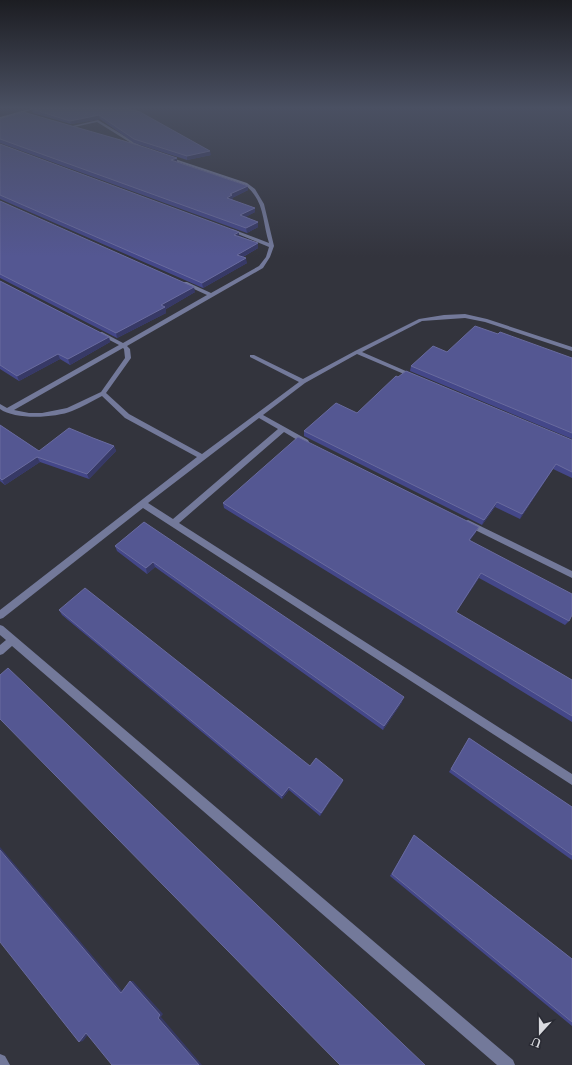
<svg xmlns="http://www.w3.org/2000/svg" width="572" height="1065" viewBox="0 0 572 1065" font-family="'Libre Baskerville',serif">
<rect width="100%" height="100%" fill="#33343d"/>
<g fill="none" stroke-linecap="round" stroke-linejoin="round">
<g fill="#73799a" fill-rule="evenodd">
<polygon points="33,108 37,108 0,119 0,117"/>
<polygon points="98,120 141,146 142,147 139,148 97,122 70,128 68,127"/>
<path d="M166,156L247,183L255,189L264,204L274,246L270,257L263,268L127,346L130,349L131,358L106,393L129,414L202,454L299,382L250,357V355H254L303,379L355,351L419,319L444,315L465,314L487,319L572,347V351L485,322L465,318L422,321L362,352L415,375V377H411L357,354L305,383L263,415L308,440L309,442L308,444H304L284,432L179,523L572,774V785L143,508L3,618L0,619V610L197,457L125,418L102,396C92,401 82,407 72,411C55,418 15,420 0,409V404L7,408L119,345L98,334V332H102L123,343L207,295L183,284V282H187L211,293L259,266L266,257L269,247L228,230L232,229L269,243C262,221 265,201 245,185L166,158ZM123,348L124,349L125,358L101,392L67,408L42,413H29L14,410ZM259,418L278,429L173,519L148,503Z"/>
<polygon points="468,520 572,571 572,578 465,525 464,523 465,521"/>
<polygon points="0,625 3,626 513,1060 515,1065 497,1065 12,646 3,654 0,655 0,645 6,640 0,635"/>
<polygon points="0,1054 5,1056 10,1065 0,1065"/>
</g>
</g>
<g fill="#444789">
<polygon points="125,108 211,155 187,160 134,143 100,119 71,124 33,113 32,109"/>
<polygon points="0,119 177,158 177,162 248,190 232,198 233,200 255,212 245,217 258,222 258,227 247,233 0,143"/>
<polygon points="0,144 258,243 258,248 243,257 247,263 203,288 0,199"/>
<polygon points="0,201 195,292 166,309 166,313 117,338 0,278"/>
<polygon points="0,281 109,337 110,342 70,365 60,359 19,381 0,369"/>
<polygon points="498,334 572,358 572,439 410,371 411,366 447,352"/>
<polygon points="357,413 572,440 572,478 553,469 520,519 495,507 482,525 304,436 304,431"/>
<polygon points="0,425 39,451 93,438 114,446 116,451 89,479 40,462 5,485 0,481"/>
<polygon points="223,503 476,532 470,540 569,621 565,625 479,578 456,612 572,680 572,722 224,508"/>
<polygon points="144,522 402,702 383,730 155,567 147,574 117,551 115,546"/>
<polygon points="59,610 310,766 343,780 342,783 320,816 289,790 282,799 62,615"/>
<polygon points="469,738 572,807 572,860 449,772"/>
<polygon points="414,835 572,959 572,1026 390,876"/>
</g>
<g fill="#373966">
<polygon points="99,115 100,119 71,124 70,121"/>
<polygon points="210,151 211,155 187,160 187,156"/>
<polygon points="177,158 177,163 171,160"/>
<polygon points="248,186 248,190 232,198 233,200 227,198 230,194"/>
<polygon points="255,208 255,212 240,220 240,215"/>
<polygon points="258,222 258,227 247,233 246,228"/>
<polygon points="239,232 239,237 234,235"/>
<polygon points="258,243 258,248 237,260 237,255"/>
<polygon points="246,258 247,263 203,288 202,283"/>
<polygon points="194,287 195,292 166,309 166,313 117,338 116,333 161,305"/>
<polygon points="109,337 110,342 70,365 68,359"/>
<polygon points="58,354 60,359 19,381 17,376"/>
<polygon points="114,446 116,451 89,479 87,474"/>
<polygon points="37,457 40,462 5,485 2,480"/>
<polygon points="556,464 553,469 520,519 522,514"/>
<polygon points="497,502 495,507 482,525 484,520"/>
<polygon points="479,527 476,532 467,545 469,540"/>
<polygon points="153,562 155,567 147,574 146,568"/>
<polygon points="481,573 479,578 454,616 456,612"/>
<polygon points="404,697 402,702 383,730 384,726"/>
<polygon points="343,780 342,783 320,816 321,813"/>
<polygon points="289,787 289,790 282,799 282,796"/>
<polygon points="0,847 124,993 121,993 0,850"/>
<polygon points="130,981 133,981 163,1014 161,1017 202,1065 199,1065 158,1018"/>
<polygon points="90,1032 83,1041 79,1042 86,1033"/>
</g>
<g fill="#545792" stroke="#696b9e">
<polygon points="39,108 125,108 140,112 210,151 187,156 134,139 99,115 70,121 32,109"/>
<polygon points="23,112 138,145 177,158 171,160 248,186 230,194 232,195 227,198 255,208 240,215 258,222 246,228 0,139 0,119"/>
<polygon points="0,144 239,232 234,235 258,243 237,255 246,258 202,283 0,195"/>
<polygon points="0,201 194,287 161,305 165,307 116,333 0,274"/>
<polygon points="0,281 109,337 68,359 58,354 17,376 0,365"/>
<polygon points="475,326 498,334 500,332 572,358 572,433 411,366 433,346 447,352"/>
<polygon points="406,371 572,440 572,472 556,464 522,514 497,502 484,520 304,431 336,403 357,413 396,376 398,377"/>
<polygon points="0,425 39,451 69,428 93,438 114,446 87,474 37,457 2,480 0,478"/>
<polygon points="298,437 479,527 469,540 572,594 572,615 569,621 481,573 456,612 572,680 572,716 223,503"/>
<polygon points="144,522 404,697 384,726 153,562 146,568 115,546"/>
<polygon points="85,588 310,766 316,758 343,780 321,813 289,787 282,796 59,610"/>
<polygon points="8,668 425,1065 340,1065 0,719 0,675"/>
<polygon points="469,738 572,807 572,855 451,769"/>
<polygon points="414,835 572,959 572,1022 392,874"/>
<polygon points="0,850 121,993 130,981 160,1015 158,1018 199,1065 112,1065 86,1033 79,1042 0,942"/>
</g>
<linearGradient id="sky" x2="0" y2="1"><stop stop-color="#1c1d22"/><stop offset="0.42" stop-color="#4a5062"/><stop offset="1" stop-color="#4a5062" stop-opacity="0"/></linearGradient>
<rect width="572" height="257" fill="url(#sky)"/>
<g transform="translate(540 1033) rotate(201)" stroke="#292a33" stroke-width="3" paint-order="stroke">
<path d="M0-3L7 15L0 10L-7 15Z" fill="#d9dadf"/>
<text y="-6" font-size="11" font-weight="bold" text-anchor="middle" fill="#d9dadf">U</text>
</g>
</svg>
